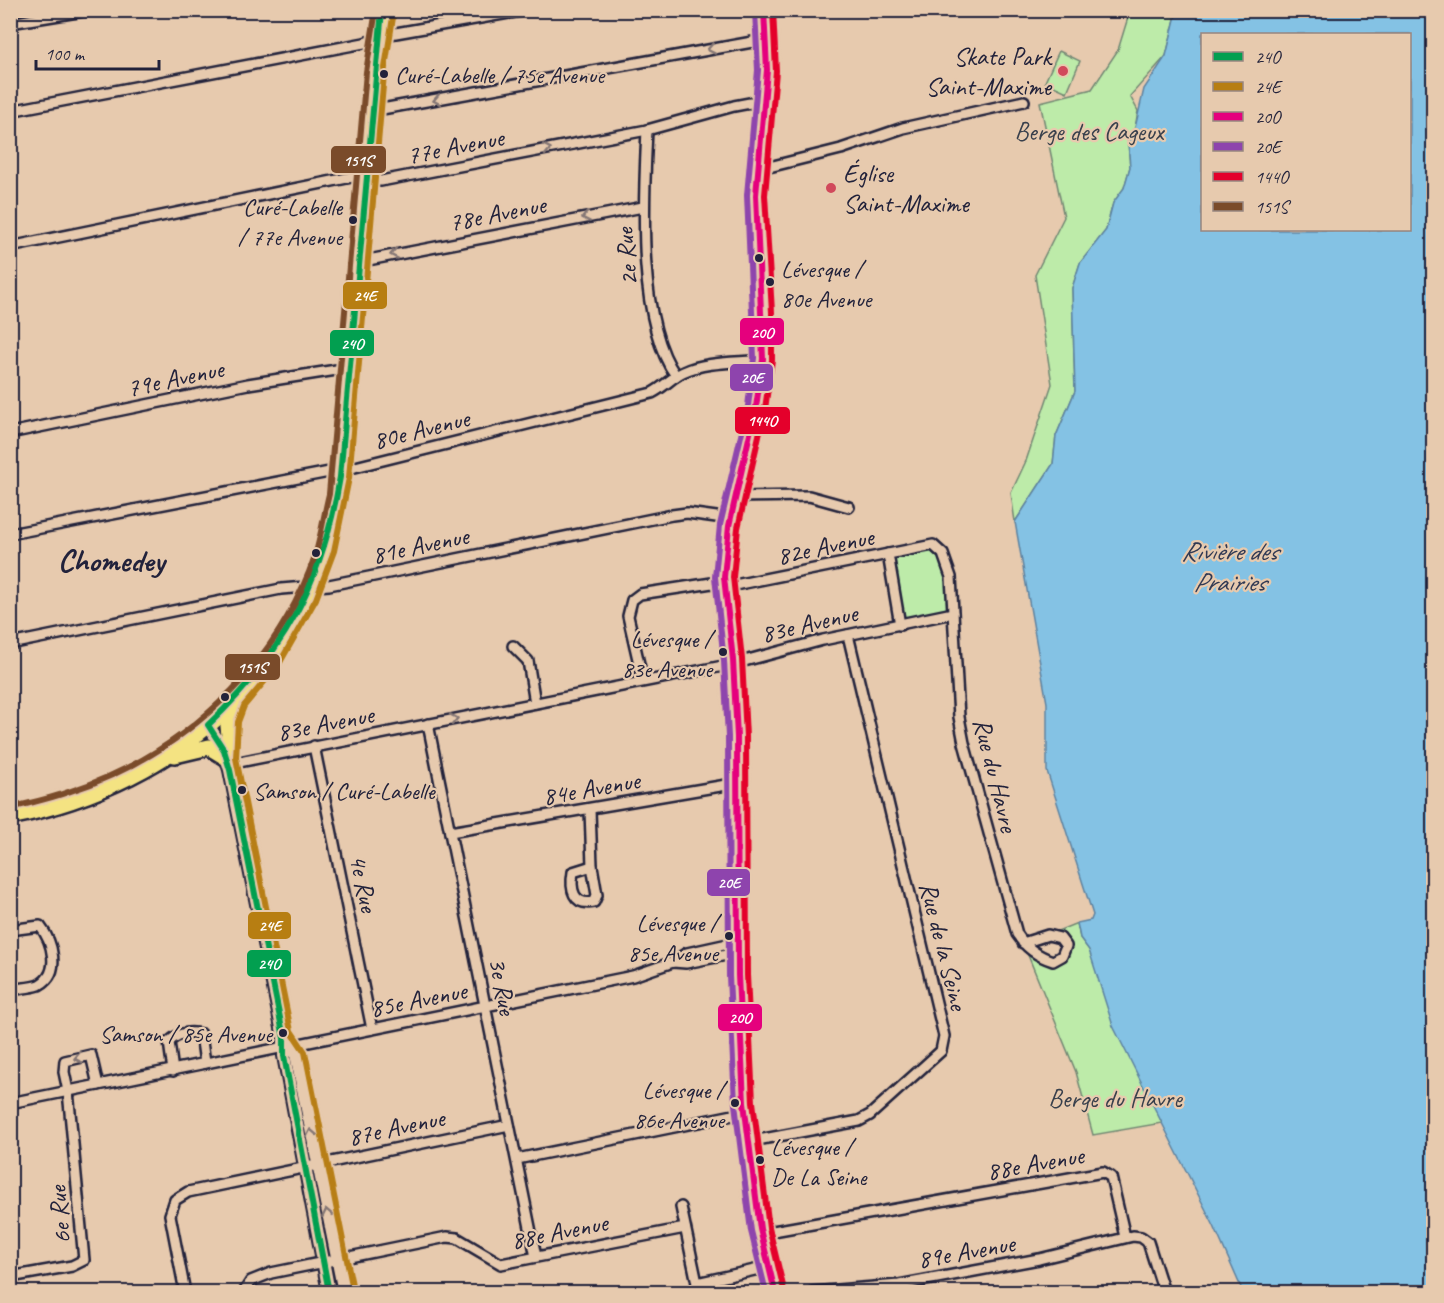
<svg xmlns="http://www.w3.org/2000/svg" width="1444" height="1303" viewBox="0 0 1444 1303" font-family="Caveat,sans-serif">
<rect width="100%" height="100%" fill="#e7caae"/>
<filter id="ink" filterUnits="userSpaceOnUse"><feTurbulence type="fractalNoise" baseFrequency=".0167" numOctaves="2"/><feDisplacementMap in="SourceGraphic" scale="12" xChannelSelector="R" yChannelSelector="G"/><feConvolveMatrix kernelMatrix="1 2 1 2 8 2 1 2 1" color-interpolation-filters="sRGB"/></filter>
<g filter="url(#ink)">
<g fill="#bdeba9" stroke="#708672" stroke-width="1.5">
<polygon points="1130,11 1177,11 1166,56 1130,96 1138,111 1135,128 1128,142 1130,167 1124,188 1113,203 1106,230 1080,263 1072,288 1075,391 1056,436 1053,464 1015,522 1011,493 1026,461 1052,384 1035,275 1064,217 1040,102 1092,89 1118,50"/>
<polygon points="1059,51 1080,61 1067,92 1045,82"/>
<polygon points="933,545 943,554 953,613 900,625 888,554"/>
<polygon points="1077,923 1080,938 1089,950 1162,1123 1093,1135 1076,1072 1023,943 1053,961 1066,946 1048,935"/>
</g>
<path fill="#84c2e4" stroke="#5d82a0" stroke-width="1.5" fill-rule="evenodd" d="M1177,11H1433V1292H1243L1214,1226L1113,1026L1089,950L1080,938L1077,923L1091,920L1093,915L1047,771V703L1015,522L1053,464L1056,436L1075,391L1072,288L1080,263L1106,230L1113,203L1124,188L1130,167L1128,142L1135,128L1144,89L1166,56ZM1202,34H1410V230H1202Z"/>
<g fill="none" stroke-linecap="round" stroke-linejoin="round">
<g stroke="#22223b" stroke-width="14">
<g id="minor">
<polyline points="10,23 90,10"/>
<polyline points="10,111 364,43 390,34 527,10"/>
<polyline points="371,111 769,39"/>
<path d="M647,130C644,196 636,320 676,376"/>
<polyline points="757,170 841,149 903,128 1024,101"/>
<polyline points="10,247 352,177 381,181 647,130 734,106 766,100"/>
<polyline points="358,262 643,207"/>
<polyline points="10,433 248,384 349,368"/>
<polyline points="737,497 809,496 849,507"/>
<path d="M10,534L355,467L652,393C664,387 672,377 683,372C706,361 738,363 763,360"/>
<polyline points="888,554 900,625"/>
<path d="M725,587L933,545L943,554L951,577L959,717L964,743L1017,934C1026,948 1037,956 1053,961L1062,956L1066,946L1060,938L1048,935L1023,943"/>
<polyline points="10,644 281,589 329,585 369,577 672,515 687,513 731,519"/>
<polyline points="513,646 528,661 535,703"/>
<polyline points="643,681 628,616 632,600 640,594 725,581"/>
<polyline points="428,724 536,1257"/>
<polyline points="314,746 372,1029"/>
<polyline points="229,764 733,664 823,640 953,613"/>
<polyline points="590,810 592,866"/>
<polyline points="450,832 738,783"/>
<path d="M592,866L597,895L594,902C573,906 570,889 573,872Z"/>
<path d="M10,930L40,926C52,941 62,973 39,985C31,988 19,988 10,990"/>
<polyline points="673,962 686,963 737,953"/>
<path d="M173,1071L169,1042C178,1033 190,1031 201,1034L205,1063"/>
<polyline points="10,1103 633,976 673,962 687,953 737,942"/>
<polyline points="747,1142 859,1121 870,1115 941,1051 944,1036 848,635"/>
<polyline points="517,1159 743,1113"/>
<polyline points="681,1207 697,1283 695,1292"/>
<polyline points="762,1233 1103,1172 1111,1177 1125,1237"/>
<polyline points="10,1277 72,1266 84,1260 68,1091 64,1072 65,1061 91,1055 98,1085"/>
<polyline points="697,1283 768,1267"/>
<polyline points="185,1292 170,1215 175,1200 188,1192 509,1125"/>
<polyline points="244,1292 251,1281 271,1273 447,1237 457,1238 501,1264 685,1228"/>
<polyline points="812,1292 899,1285 1039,1259 1133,1236 1141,1237 1148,1242 1164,1292"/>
</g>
</g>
<g stroke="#22223b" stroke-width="16">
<g id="tertiary">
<path d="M764,10C775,64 760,117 757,171C752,234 767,297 763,359C759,424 733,486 725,550C721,586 729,624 733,660C736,701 738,742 738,783C740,954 729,1126 775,1292"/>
<polyline points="208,725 224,750 230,770 284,1038 284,1056 329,1292"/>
<polyline points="284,1038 296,1054 344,1292"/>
</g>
</g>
<g stroke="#22223b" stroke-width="20">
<g id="primary">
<polyline points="175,755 209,747 227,758 230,745 228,726 235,703"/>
<path d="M10,817C181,783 315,666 339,488L382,10"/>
</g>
</g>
<use href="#minor" stroke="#e7caae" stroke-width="9"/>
<use href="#tertiary" stroke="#e7caae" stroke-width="12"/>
<use href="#primary" stroke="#f4e382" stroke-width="15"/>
<g stroke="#e7caae" stroke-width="10">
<path id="bus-1" d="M329,1292L284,1056V1038L230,770L224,750L208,725C284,653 323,581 340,477L382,10"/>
</g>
<g stroke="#e7caae" stroke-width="10">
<polyline id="bus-2" points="353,1290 305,1052 291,1031 236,758 238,722 244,706 279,664 316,599 334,551 349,478 384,74 394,11"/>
</g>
<g stroke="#e7caae" stroke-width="10">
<polyline id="bus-3" points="764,10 767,70 756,195 763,359 756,407 729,526 724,577 733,660 737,737 738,975 744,1103 760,1229 775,1292"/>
</g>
<g stroke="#e7caae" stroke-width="10">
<polyline id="bus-4" points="755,11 758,70 747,195 754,358 748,406 720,525 715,577 724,661 728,737 729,976 735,1104 751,1231 766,1292"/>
</g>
<g stroke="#e7caae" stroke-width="10">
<polyline id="bus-5" points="773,10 776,71 765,195 772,312 772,360 765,409 738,528 733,577 742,659 746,737 747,975 753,1102 769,1228 784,1290"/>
</g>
<g stroke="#e7caae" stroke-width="10">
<path id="bus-6" d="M10,808C29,803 49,799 68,792C181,756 276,669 315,556C321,536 324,514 329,494L366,72L376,10"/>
</g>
<use href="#bus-1" stroke="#029f50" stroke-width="6"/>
<use href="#bus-2" stroke="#b77e12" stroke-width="6"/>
<use href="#bus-3" stroke="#e5007d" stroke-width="6"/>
<use href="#bus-4" stroke="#8e44ad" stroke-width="6"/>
<use href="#bus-5" stroke="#e4002b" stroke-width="6"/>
<use href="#bus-6" stroke="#7a4b2a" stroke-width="6"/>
</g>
<defs><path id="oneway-chevron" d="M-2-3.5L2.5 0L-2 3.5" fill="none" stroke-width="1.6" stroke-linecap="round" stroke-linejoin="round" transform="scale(1.5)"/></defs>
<g stroke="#847674">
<use href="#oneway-chevron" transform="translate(711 49) rotate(169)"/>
<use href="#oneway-chevron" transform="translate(437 100) rotate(169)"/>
<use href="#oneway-chevron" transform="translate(547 149) rotate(-11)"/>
<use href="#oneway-chevron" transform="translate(586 217) rotate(169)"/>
<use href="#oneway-chevron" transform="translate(394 254) rotate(169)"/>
<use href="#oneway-chevron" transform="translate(454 719) rotate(-11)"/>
<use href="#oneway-chevron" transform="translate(78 1058) rotate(167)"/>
<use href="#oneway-chevron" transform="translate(311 1133) rotate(-101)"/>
<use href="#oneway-chevron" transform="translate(327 1213) rotate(-101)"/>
</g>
</g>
<g fill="#d1495b" stroke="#e7caae" stroke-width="2">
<circle cx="1063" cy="71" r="6"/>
<circle cx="831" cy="188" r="6"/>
</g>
<g fill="#22223b" stroke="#e7caae" stroke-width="2">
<circle cx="384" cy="74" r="5"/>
<circle cx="353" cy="220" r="5"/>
<circle cx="759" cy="258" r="5"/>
<circle cx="770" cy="282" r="5"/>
<circle cx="316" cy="553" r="5"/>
<circle cx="723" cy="652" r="5"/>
<circle cx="225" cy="697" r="5"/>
<circle cx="242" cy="790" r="5"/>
<circle cx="729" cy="936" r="5"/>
<circle cx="283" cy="1033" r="5"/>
<circle cx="735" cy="1103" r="5"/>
<circle cx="760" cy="1160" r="5"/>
</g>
<g text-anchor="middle" stroke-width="4.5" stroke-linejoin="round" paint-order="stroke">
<g font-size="24" fill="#22223b" stroke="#e7caae" text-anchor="end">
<text x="395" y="83" text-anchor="start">Curé-Labelle / 75e Avenue</text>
<text x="342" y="215">Curé-Labelle<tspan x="342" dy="30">/ 77e Avenue</tspan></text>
<text x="781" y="277" text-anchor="start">Lévesque /<tspan x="781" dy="30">80e Avenue</tspan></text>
<text x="712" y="647">Lévesque /<tspan x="712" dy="30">83e Avenue</tspan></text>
<text x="253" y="799" text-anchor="start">Samson / Curé-Labelle</text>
<text x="718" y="931">Lévesque /<tspan x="718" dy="30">85e Avenue</tspan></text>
<text x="272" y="1042">Samson / 85e Avenue</text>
<text x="724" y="1098">Lévesque /<tspan x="724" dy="30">86e Avenue</tspan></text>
<text x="771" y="1155" text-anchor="start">Lévesque /<tspan x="771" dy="30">De La Seine</tspan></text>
</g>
<g font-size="26" fill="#22223b" stroke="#e7caae" text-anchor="end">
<text x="1051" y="65">Skate Park<tspan x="1051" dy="30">Saint-Maxime</tspan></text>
<text x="843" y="182" text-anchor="start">Église<tspan x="843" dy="30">Saint-Maxime</tspan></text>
</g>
<g font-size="26" fill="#39404c" stroke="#e7caae">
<text x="1089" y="140">Berge des Cageux</text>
<text x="1115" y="1107">Berge du Havre</text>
</g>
<g font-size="26" fill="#22223b" stroke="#e7caae">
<text transform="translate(455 146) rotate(-11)" y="9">77e Avenue</text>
<text transform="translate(497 213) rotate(-11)" y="9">78e Avenue</text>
<text transform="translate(626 257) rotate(-95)" y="9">2e Rue</text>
<text transform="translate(175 378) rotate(-12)" y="9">79e Avenue</text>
<text transform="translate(421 429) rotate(-14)" y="9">80e Avenue</text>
<text transform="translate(420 545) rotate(-12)" y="9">81e Avenue</text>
<text transform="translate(825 546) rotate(-12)" y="9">82e Avenue</text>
<text transform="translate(809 623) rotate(-13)" y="9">83e Avenue</text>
<text transform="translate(325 723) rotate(-11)" y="9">83e Avenue</text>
<text transform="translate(996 775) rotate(76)" y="9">Rue du Havre</text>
<text transform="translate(591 788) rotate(-10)" y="9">84e Avenue</text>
<text transform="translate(364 883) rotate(78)" y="9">4e Rue</text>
<text transform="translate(944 946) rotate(76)" y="9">Rue de la Seine</text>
<text transform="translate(503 986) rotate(79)" y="9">3e Rue</text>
<text transform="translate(418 999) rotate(-11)" y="9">85e Avenue</text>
<text transform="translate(396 1127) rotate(-12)" y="9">87e Avenue</text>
<text transform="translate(1035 1163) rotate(-10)" y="9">88e Avenue</text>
<text transform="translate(59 1215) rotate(-95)" y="9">6e Rue</text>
<text transform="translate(559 1231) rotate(-11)" y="9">88e Avenue</text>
<text transform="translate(966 1251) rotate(-10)" y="9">89e Avenue</text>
</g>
<g font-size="27" font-style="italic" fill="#313a54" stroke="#e7caae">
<text x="1229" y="560">Rivière des<tspan x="1229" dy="31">Prairies</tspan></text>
</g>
<g font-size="32" font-weight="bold" fill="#22223b" stroke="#e7caae">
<text x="111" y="571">Chomedey</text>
</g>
</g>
<g stroke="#e7caae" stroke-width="2">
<rect x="330" y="145" width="57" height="29" rx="6" fill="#7a4b2a"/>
<rect x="342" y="281" width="46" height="29" rx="6" fill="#b77e12"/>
<rect x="739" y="317" width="46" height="29" rx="6" fill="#e5007d"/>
<rect x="329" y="329" width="46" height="28" rx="6" fill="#029f50"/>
<rect x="729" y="363" width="45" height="29" rx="6" fill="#8e44ad"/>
<rect x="734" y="406" width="57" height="29" rx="6" fill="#e4002b"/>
<rect x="224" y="653" width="57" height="28" rx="6" fill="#7a4b2a"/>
<rect x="706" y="868" width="45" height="29" rx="6" fill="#8e44ad"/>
<rect x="247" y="911" width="45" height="29" rx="6" fill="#b77e12"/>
<rect x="246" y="949" width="46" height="29" rx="6" fill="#029f50"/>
<rect x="717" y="1003" width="46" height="29" rx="6" fill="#e5007d"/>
</g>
<g font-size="16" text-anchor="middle" font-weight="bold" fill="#fff">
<text x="358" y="166">151S</text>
<text x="365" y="301">24E</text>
<text x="762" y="338">20O</text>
<text x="352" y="349">24O</text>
<text x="752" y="383">20E</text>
<text x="762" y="426">144O</text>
<text x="252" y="673">151S</text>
<text x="729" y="888">20E</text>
<text x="270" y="931">24E</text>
<text x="269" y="969">24O</text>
<text x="740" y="1023">20O</text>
</g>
<rect width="1444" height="1303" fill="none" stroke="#e7caae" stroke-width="36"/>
<rect x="18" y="18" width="1408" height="1267" fill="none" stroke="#22223b" stroke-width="2" filter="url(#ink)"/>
<rect x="1201" y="33" width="210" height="198" fill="#e7caae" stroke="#988780" stroke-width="1.5"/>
<rect x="1213" y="52" width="30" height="9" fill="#029f50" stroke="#988780" stroke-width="1.5"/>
<text x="1255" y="63" font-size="18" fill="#22223b">24O</text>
<rect x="1213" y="82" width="30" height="9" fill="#b77e12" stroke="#988780" stroke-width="1.5"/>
<text x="1255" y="93" font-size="18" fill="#22223b">24E</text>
<rect x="1213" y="112" width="30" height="9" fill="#e5007d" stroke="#988780" stroke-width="1.5"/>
<text x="1255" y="123" font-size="18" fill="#22223b">20O</text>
<rect x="1213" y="142" width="30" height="9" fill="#8e44ad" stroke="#988780" stroke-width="1.5"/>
<text x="1255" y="153" font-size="18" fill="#22223b">20E</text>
<rect x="1213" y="172" width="30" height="9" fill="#e4002b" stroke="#988780" stroke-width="1.5"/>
<text x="1255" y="183" font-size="18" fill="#22223b">144O</text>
<rect x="1213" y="202" width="30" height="9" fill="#7a4b2a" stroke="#988780" stroke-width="1.5"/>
<text x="1255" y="213" font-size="18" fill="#22223b">151S</text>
<path d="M36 60v9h123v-9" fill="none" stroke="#22223b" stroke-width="3"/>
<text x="45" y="60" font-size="18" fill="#22223b" stroke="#e7caae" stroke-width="4.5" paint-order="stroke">100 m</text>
</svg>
